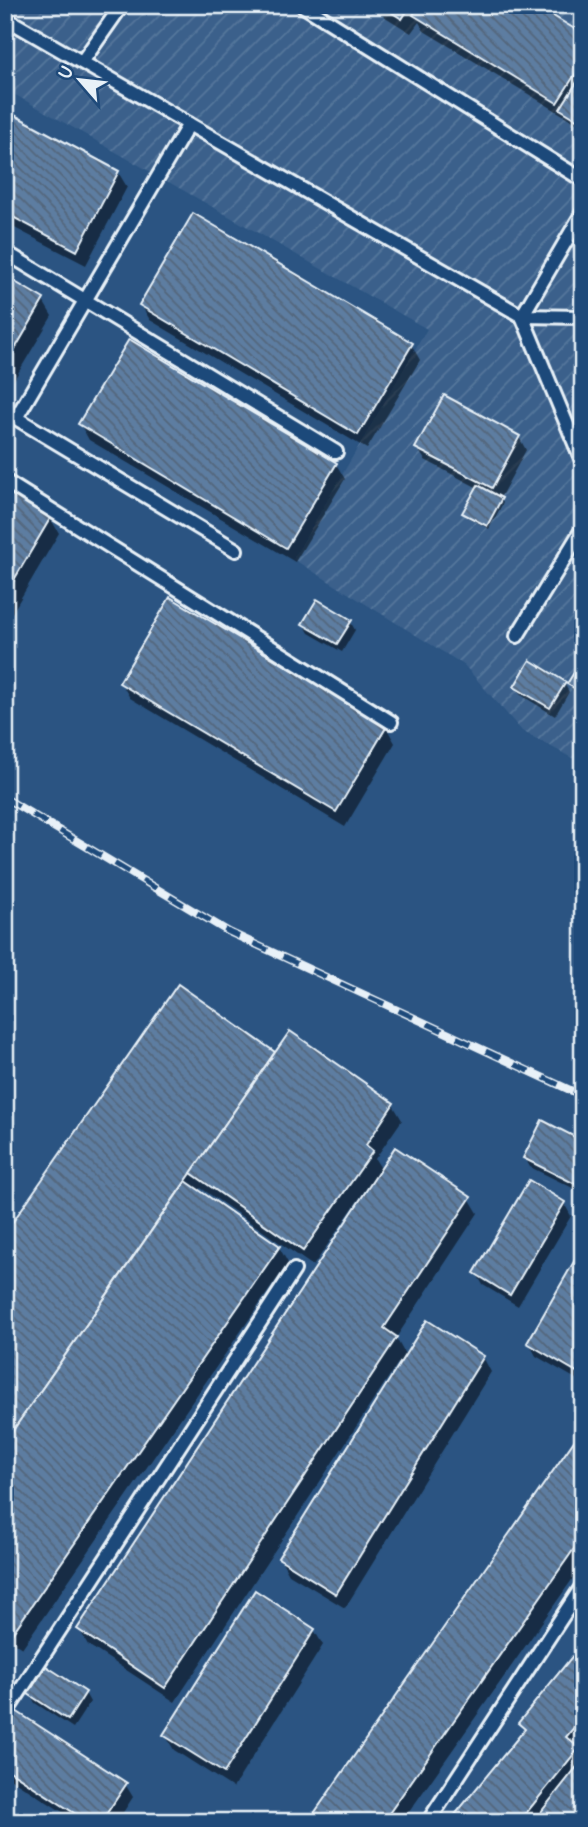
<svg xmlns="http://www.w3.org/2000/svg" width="588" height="1827" viewBox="0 0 588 1827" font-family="'Patrick Hand',sans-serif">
<defs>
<pattern id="industrial-furrows" width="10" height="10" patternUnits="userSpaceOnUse" patternTransform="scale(1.75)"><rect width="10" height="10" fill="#3a608b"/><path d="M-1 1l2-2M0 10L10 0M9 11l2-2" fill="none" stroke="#56779c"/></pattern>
<pattern id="building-back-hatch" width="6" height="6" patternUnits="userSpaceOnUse" patternTransform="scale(1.75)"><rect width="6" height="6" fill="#5d7da1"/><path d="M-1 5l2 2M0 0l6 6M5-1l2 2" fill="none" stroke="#53657a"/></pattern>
</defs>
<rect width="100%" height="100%" fill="#2b5482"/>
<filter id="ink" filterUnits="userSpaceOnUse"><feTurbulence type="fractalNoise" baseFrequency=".0143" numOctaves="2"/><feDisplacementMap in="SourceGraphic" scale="14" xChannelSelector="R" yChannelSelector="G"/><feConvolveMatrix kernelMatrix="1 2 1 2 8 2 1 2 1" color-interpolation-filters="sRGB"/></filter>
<g filter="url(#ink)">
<polygon fill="url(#industrial-furrows)" points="5,5 583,5 583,764 522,731 464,665 293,559 427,329 5,89"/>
<g fill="#0007">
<polygon points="366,5 532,5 583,36 583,127 424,31 419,22 411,33"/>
<polygon points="5,112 118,172 127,187 86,265 5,223"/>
<polygon points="5,278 43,301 52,316 5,395"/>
<polygon points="141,305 411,344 420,360 367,449 150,320"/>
<polygon points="80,424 336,464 345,479 295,562 89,440"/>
<polygon points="519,437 526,450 500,498 503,503 489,529 467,517 464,513 478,488 425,460 417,448"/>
<polygon points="5,491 50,518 59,533 5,625"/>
<polygon points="350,621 355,630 342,652 309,633 304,624"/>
<polygon points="583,661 583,702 578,699 569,684"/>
<polygon points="121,683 386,727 395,743 345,827 130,698"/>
<polygon points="564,683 569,692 555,716 521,695 516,687"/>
<polygon points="178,986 276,1054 290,1033 393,1105 402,1120 375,1159 382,1170 469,1198 478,1213 396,1338 406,1356 483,1357 491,1372 345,1608 289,1574 280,1558 401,1365 398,1363 175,1702 88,1645 79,1629 370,1188 368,1186 313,1266 201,1188 198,1191 279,1247 288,1263 22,1648 5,1637 5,1236"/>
<polygon points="583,1143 583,1193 530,1167 525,1158"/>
<polygon points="564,1203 571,1216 518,1306 483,1285 476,1273"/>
<polygon points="583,1249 583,1383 536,1356 529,1343"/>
<polygon points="583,1431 583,1564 402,1822 310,1822"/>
<polygon points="314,1630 323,1645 233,1788 174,1750 165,1735"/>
<polygon points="583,1645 583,1743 578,1749 583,1759 583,1822 452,1822 525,1732 520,1723"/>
<polygon points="85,1693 90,1702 73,1728 35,1703 30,1694"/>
<polygon points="5,1731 125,1784 133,1797 117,1822 78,1822 5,1775"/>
</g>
<g fill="url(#building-back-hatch)" stroke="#e8f1f8" stroke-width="2">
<polygon points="380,5 411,5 402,19"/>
<polygon points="419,5 535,5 583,34 583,62 557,103 413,15"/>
<polygon points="582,74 583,74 583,123 560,109"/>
<polygon points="5,110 119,171 77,251 5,213"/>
<polygon points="193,213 413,343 358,435 139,305"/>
<polygon points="5,276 44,299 5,366"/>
<polygon points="129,339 337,463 286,548 78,424"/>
<polygon points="444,395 520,436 492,488 415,448"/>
<polygon points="478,485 502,498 487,526 462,513"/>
<polygon points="5,489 51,517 5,595"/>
<polygon points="170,597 387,726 336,812 119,683"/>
<polygon points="317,599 352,620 337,644 302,624"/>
<polygon points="583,658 583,693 567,684"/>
<polygon points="530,660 566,682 550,708 514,687"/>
<polygon points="178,984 275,1052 5,1442 5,1233"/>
<polygon points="290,1031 394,1103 366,1145 373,1151 303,1251 191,1173"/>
<polygon points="542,1120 583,1141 583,1188 523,1158"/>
<polygon points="395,1147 471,1197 384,1328 397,1337 165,1688 77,1629"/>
<polygon points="529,1180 565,1202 510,1295 474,1273"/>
<polygon points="186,1181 280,1246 12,1634 5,1629 5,1442"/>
<polygon points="583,1246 583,1373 582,1375 527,1343"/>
<polygon points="427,1320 484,1356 336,1594 278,1558"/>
<polygon points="583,1428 583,1536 383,1822 308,1822"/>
<polygon points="255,1590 315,1629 224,1773 163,1735"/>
<polygon points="583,1643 583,1717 566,1737 579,1748 519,1822 449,1822 525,1729 518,1723"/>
<polygon points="46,1666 86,1692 68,1720 28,1694"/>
<polygon points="16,1711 127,1783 101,1822 88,1822 5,1768 5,1727"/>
<polygon points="583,1759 583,1822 533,1822"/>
</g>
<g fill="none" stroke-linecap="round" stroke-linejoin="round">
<g stroke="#e8f1f8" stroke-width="18">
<g id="service">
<polyline points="302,5 583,180"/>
<polyline points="5,18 522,316 583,317"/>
<polyline points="82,62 122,5"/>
<polyline points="189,124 16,418 236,550"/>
<polyline points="583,212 522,316 583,463"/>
<polyline points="5,252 336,452"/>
<polyline points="5,481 391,722"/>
<polyline points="517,636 583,528"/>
<polyline points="5,1714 294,1270"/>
<polyline points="428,1822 583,1585"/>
</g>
</g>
<use href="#service" stroke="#1f4a7a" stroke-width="12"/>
<g stroke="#e8f1f8" stroke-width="8">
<polyline id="rail" points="5,798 229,932 583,1096"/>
</g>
<use href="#rail" stroke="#1f4a7a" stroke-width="5" stroke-dasharray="16" stroke-linecap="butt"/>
</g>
</g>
<rect width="588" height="1827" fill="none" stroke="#1f4a7a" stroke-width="28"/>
<rect x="14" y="14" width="560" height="1799" fill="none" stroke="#e8f1f8" stroke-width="2.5" filter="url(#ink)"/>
<g transform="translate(80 80) rotate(298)" stroke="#1f4a7a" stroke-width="5" paint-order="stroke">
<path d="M0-5L12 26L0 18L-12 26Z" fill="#e8f1f8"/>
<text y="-10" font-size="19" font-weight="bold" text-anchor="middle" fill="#e8f1f8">U</text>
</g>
</svg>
